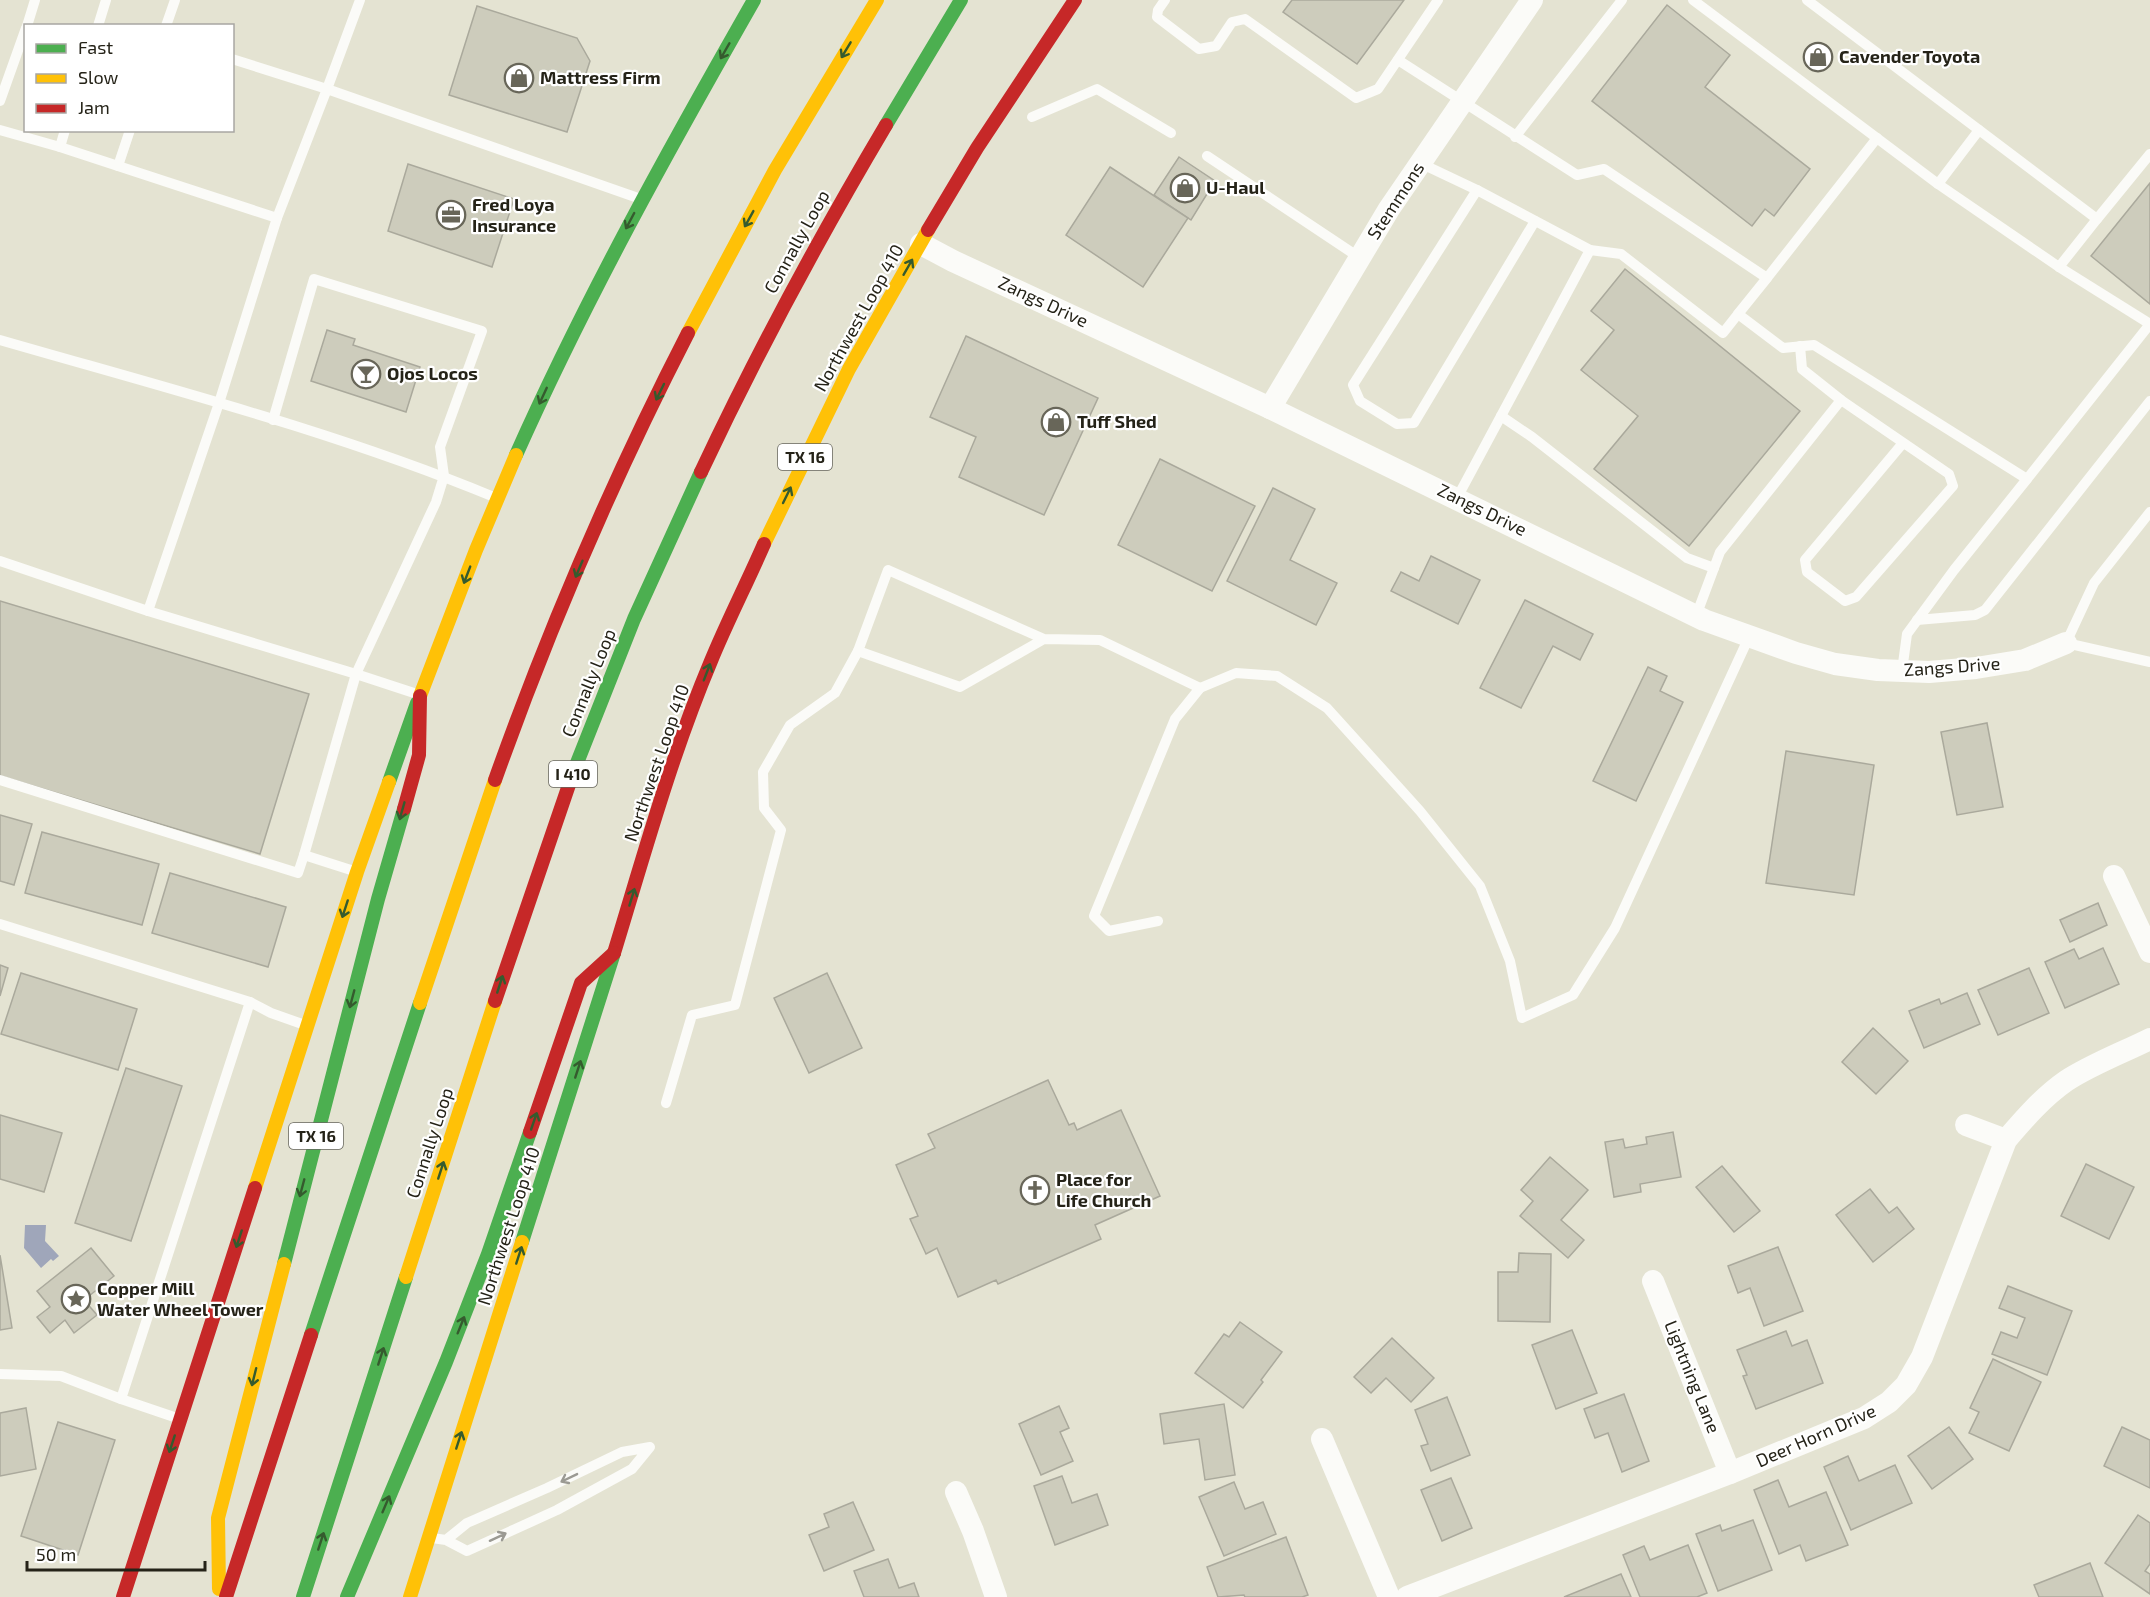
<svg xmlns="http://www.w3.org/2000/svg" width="2150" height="1597" viewBox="0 0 2150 1597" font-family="'Exo 2',sans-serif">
<rect width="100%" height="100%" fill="#e4e3d2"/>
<polygon fill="#9fa6ba" points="25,1225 46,1225 45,1241 59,1256 53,1261 51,1259 41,1268 24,1248"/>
<g fill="#cdccbc" stroke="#aaa99c" stroke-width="1.5">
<polygon points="1292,0 1404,0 1357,64 1283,12"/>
<polygon points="1667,5 1730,55 1705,87 1810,169 1774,216 1765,209 1752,226 1592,101"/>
<polygon points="477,6 577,38 590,61 567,132 449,95"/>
<polygon points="1179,157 1215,181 1191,220 1154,195"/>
<polygon points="408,164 514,199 492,267 388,231"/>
<polygon points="1110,167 1188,218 1143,287 1066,235"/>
<polygon points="2150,183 2150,304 2091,256"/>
<polygon points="1625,269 1800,411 1689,546 1594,469 1638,416 1581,370 1614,330 1591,311"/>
<polygon points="327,330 355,339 353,345 420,367 406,412 311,381"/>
<polygon points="966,336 1098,398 1044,515 959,477 976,437 930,417"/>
<polygon points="1160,459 1255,506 1212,591 1118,545"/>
<polygon points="1273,488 1315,509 1290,560 1337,583 1316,625 1227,581"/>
<polygon points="1431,556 1480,580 1458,624 1391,591 1401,572 1419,581"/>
<polygon points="1525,600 1593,634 1580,660 1553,646 1521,708 1480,688"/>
<polygon points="0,601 309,694 260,854 0,776"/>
<polygon points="1648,667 1667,676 1660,691 1683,702 1636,801 1593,781"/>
<polygon points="1987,723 2003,807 1957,815 1941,732"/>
<polygon points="1786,751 1874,765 1854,895 1766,883"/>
<polygon points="0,815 32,824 14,885 0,881"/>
<polygon points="42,832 159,864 142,925 25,893"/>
<polygon points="170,873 286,907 268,967 152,933"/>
<polygon points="2098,903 2107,925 2070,942 2060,920"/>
<polygon points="2103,948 2119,984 2065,1008 2045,962 2074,949 2079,959"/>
<polygon points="0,965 8,968 0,996"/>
<polygon points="2029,968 2049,1013 1998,1035 1978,990"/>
<polygon points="21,973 137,1009 118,1070 1,1034"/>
<polygon points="827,973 862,1048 809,1073 774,998"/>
<polygon points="1967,993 1980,1024 1924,1048 1909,1011 1939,999 1941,1004"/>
<polygon points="1873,1028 1908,1061 1876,1094 1842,1062"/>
<polygon points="126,1068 182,1086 131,1241 75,1223"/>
<polygon points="1048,1080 1069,1125 1074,1123 1077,1130 1121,1110 1160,1196 1095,1225 1101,1239 998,1284 996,1280 958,1297 937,1248 926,1254 910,1219 918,1216 896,1165 935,1148 928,1134"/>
<polygon points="0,1115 62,1133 44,1192 0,1179"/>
<polygon points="1673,1132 1681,1177 1640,1184 1641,1192 1614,1197 1605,1142 1623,1139 1625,1148 1647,1144 1646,1137"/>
<polygon points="1550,1157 1588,1190 1561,1220 1584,1240 1568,1258 1520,1216 1533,1201 1521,1190"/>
<polygon points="2086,1164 2134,1187 2109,1239 2061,1216"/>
<polygon points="1722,1166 1760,1211 1734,1232 1696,1187"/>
<polygon points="1870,1189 1889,1213 1897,1207 1914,1229 1873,1262 1836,1215"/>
<polygon points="1778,1247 1803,1311 1764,1326 1750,1288 1738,1293 1728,1266"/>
<polygon points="91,1248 114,1276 84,1300 97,1315 74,1333 65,1320 50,1333 37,1317 50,1307 37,1291"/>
<polygon points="1519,1253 1551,1254 1550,1322 1498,1321 1498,1272 1518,1272"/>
<polygon points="0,1255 12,1328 0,1330"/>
<polygon points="2008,1286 2072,1311 2047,1375 1992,1354 2001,1332 2017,1338 2025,1318 1999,1308"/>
<polygon points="1240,1322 1282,1352 1261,1380 1263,1382 1243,1408 1195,1373 1224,1334 1229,1337"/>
<polygon points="1572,1330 1597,1393 1556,1409 1532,1345"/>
<polygon points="1786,1331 1792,1346 1807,1340 1823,1383 1756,1409 1743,1376 1747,1375 1737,1350"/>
<polygon points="1392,1338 1434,1378 1411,1402 1386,1378 1371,1393 1354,1377"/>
<polygon points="1993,1359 2041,1382 2009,1451 1969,1433 1979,1412 1970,1408"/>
<polygon points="1624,1394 1649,1461 1622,1472 1608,1433 1595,1438 1584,1409"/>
<polygon points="1447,1397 1470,1455 1431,1471 1421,1446 1428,1444 1415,1410"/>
<polygon points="1224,1404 1235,1475 1205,1480 1199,1439 1164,1444 1160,1414"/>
<polygon points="1059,1406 1069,1428 1060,1432 1073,1461 1041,1475 1019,1424"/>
<polygon points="26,1408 36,1469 0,1476 0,1413"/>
<polygon points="58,1422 115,1440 78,1555 21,1536"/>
<polygon points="1949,1427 1973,1459 1932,1489 1908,1456"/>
<polygon points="2122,1427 2150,1440 2150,1488 2104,1466"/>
<polygon points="1848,1456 1859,1481 1895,1465 1912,1503 1851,1530 1824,1467"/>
<polygon points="1062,1476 1072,1503 1097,1494 1108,1525 1055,1545 1034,1486"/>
<polygon points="1451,1478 1472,1528 1442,1541 1421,1490"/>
<polygon points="1778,1480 1789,1507 1826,1492 1848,1545 1806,1561 1800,1545 1779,1554 1754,1490"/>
<polygon points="1234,1482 1245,1509 1263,1502 1276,1534 1224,1556 1199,1497"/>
<polygon points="853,1502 874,1550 824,1571 809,1535 829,1527 824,1514"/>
<polygon points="2138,1515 2150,1523 2150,1564 2145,1571 2150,1574 2150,1594 2105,1563"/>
<polygon points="1753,1520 1772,1570 1718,1591 1696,1534 1720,1525 1722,1531"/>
<polygon points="1286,1537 1308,1595 1302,1597 1245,1597 1244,1595 1218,1597 1207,1567"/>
<polygon points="1688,1545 1707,1593 1697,1597 1640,1597 1623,1555 1644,1546 1650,1560"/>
<polygon points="888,1559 899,1588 914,1583 919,1597 864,1597 854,1571"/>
<polygon points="2090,1563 2103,1597 2039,1597 2034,1585"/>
<polygon points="1621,1574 1631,1597 1564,1597"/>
</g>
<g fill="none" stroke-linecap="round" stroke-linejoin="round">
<g stroke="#fbfbf8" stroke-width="10">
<polyline points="360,0 327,89 638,198"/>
<polyline points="1165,0 1158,10 1157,17 1199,49 1216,46 1232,22 1245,19 1356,98 1378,89 1438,0"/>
<polyline points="1693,0 1938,184 2059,267 2150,324"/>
<polyline points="1807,0 2097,219 2059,267"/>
<polyline points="27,26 35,0"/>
<polyline points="98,26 106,0"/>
<polyline points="166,26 175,0"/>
<polyline points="232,59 327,89 277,218 219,403 148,611 356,674 417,694"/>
<polyline points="1398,60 1577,175 1604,169 1767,278 1738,314 1783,348 1814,345 2027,479 1954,570 1907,634 1902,671"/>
<polyline points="0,101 26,28"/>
<polyline points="1032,117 1097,89 1171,133"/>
<polyline points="0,130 60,147 277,218"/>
<polyline points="1515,137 1622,0"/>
<polyline points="60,147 65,130"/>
<polyline points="1207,156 1360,258"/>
<polyline points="1420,163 1477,190 1590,250 1457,498"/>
<polyline points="118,166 130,130"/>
<polyline points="1938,184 1979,130"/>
<polyline points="1477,190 1353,385 1360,401 1397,424 1414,423 1535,221"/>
<polyline points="2097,219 2150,154"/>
<polyline points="1590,250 1621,254 1723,333 1738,314"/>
<polyline points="1767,278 1877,138"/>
<path d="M0,340C166,388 334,431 494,497"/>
<polyline points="1841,400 1949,474 1953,486 1856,597 1845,601 1807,572 1805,560 1903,443"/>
<polyline points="1501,416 1532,437 1687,558 1714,568"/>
<polyline points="273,420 314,279 482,331 440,447 444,476 436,502 356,674 304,855"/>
<polyline points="2027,479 2150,324"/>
<polyline points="2150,512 2094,583 2066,643 2150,662"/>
<polyline points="0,561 148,611"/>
<polyline points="1696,616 1720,552 1841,400 1802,369 1800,346"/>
<polyline points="1917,620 1975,615 1985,610 2150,401"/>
<polyline points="1044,639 960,687 858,651 888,570 1044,639 1100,640 1200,688"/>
<polyline points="0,780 298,873 304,855 354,871"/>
<polyline points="1158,921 1109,931 1094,916 1175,719 1200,688 1236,673 1277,676 1327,708 1420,811 1480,886 1510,961 1522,1018 1573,995 1615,928 1749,637"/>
<polyline points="0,924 250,1002"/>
<polyline points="666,1103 692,1015 735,1005 781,830 764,808 763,772 790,725 835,693 858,651"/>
<polyline points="0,1374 61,1376 121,1399"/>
<polyline points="177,1418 121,1399 250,1002 271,1013 305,1025"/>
<polyline points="432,1538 446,1540 467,1551 557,1510 632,1469 650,1447 622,1452 547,1488 467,1523 446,1540"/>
</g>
<g stroke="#fbfbf8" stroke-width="22">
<polyline points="921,244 953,261 1270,408 1704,620 1796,653 1835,664 1878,670 1929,672 1976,668 2025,660 2066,643"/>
<polyline points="1270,408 1389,209 1532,0"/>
<polyline points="2114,876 2150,952"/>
<polyline points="1966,1125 2006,1140"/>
<polyline points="1653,1281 1730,1473"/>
<polyline points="1322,1439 1389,1597"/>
<polyline points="956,1492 973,1531 996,1597"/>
<path d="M1407,1597L1730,1473L1864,1418L1889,1402L1906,1385L1922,1357L2006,1140C2024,1119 2043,1097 2066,1081C2090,1065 2124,1052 2150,1039"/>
</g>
<g stroke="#4caf50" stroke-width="14">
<polyline points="886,125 961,0"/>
<path d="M516,455C586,298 669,149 754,0"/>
<polyline points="573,773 634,619 701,472"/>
<polyline points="389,782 417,703"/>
<polyline points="522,1242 614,953"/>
<polyline points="284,1264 378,899 404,809"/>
<polyline points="311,1335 420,1003"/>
<polyline points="303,1597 406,1277"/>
<polyline points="347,1597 446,1362 488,1254 530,1132"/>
</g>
<g stroke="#ffc107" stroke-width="14">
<polyline points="688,333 775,170 877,0"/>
<polyline points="764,544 849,369 928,230"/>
<polyline points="420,696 476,550 516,455"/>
<polyline points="420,1003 495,780"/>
<polyline points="255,1188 357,872 389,782"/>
<polyline points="406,1277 495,1001"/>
<polyline points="219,1589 218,1518 284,1264"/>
<polyline points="410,1597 522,1242"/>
</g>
<g stroke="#c62828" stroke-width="14">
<polyline points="928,230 977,148 1075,0"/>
<path d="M701,472C757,353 819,238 886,125"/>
<path d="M495,780C549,628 614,477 688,333"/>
<polyline points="404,809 419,755 420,696"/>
<path d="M614,953C644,855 671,756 711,661C727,622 747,583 764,544"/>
<polyline points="495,1001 573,773"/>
<polyline points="530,1132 581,983 614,953"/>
<polyline points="123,1597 255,1188"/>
<polyline points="226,1597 311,1335"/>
</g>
</g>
<defs><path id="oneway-shaft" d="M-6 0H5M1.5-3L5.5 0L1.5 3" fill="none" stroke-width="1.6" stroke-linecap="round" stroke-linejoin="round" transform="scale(1.5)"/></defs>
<g stroke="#355b2e">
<use href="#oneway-shaft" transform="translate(846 50) rotate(121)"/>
<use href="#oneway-shaft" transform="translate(725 51) rotate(120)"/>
<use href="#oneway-shaft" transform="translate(749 219) rotate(119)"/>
<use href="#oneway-shaft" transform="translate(630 221) rotate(118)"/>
<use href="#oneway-shaft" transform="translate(908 267) rotate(-60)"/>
<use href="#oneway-shaft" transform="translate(660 392) rotate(116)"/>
<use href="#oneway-shaft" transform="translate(543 396) rotate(115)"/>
<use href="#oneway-shaft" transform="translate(787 495) rotate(-64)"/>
<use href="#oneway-shaft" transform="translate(579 569) rotate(113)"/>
<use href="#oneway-shaft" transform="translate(467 575) rotate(111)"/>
<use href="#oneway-shaft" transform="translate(707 672) rotate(-69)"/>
<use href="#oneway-shaft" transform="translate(402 811) rotate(106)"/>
<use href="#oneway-shaft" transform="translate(632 897) rotate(-73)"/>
<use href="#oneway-shaft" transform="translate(345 909) rotate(108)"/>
<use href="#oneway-shaft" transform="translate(500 984) rotate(-72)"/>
<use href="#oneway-shaft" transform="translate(352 999) rotate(105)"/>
<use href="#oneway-shaft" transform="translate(578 1069) rotate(-72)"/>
<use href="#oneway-shaft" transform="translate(534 1121) rotate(-71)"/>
<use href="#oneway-shaft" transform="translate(441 1170) rotate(-72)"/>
<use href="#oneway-shaft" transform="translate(302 1188) rotate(105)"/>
<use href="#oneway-shaft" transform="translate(239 1239) rotate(108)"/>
<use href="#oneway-shaft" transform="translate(519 1255) rotate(-72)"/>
<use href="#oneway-shaft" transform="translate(461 1325) rotate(-68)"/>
<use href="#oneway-shaft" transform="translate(381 1356) rotate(-72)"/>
<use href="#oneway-shaft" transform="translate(254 1377) rotate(104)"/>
<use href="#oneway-shaft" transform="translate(459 1440) rotate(-72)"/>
<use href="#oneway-shaft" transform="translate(172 1444) rotate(108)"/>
<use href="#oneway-shaft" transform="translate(386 1504) rotate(-67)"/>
<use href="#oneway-shaft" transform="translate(321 1541) rotate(-72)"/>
</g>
<g stroke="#9b9a93">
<use href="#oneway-shaft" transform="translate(569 1478) rotate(154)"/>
<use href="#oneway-shaft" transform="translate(498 1537) rotate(-25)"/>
</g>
<defs>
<g id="shop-ring" transform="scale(1.5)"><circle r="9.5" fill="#fff" stroke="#686659" stroke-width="1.5"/><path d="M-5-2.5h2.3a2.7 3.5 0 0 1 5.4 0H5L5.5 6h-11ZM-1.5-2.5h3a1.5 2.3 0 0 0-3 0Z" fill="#686659"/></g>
<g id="office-ring" transform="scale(1.5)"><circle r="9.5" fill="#fff" stroke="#686659" stroke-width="1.5"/><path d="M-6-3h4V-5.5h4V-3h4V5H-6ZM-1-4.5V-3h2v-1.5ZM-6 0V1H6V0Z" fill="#686659"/></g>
<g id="bar-ring" transform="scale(1.5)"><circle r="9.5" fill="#fff" stroke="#686659" stroke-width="1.5"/><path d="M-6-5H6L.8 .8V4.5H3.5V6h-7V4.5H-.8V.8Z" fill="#686659"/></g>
<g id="church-ring" transform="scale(1.5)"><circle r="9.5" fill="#fff" stroke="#686659" stroke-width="1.5"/><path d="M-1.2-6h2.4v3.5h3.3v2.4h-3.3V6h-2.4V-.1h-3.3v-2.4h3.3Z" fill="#686659"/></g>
<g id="sight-ring" transform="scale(1.5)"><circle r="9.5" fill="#fff" stroke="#686659" stroke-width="1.5"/><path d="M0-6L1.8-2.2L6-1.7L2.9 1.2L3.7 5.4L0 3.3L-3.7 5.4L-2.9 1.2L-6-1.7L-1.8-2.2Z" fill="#686659"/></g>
</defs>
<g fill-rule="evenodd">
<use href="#shop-ring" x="1818" y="57"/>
<use href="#shop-ring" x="519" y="78"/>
<use href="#shop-ring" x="1185" y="188"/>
<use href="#office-ring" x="451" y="215"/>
<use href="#bar-ring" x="366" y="374"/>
<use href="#shop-ring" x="1056" y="422"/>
<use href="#church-ring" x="1035" y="1190"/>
<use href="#sight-ring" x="76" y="1299"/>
</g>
<g text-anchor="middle" stroke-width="4.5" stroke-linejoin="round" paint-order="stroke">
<g fill="#fff" stroke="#66655d" stroke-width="1.5">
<rect x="778" y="444" width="54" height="26" rx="4.5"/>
<rect x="549" y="761" width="48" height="26" rx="4.5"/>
<rect x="289" y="1123" width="54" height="26" rx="4.5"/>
</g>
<g font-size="16" font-weight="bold" fill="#252318">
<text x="805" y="463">TX 16</text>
<text x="573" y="780">I 410</text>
<text x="316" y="1142">TX 16</text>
</g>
<g font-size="18" font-weight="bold" fill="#252318" stroke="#fff" text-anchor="start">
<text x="1839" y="63">Cavender Toyota</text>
<text x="540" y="84">Mattress Firm</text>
<text x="1206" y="194">U-Haul</text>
<text x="472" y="211">Fred Loya<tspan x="472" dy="21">Insurance</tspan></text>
<text x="387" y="380">Ojos Locos</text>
<text x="1077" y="428">Tuff Shed</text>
<text x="1056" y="1186">Place for<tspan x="1056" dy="21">Life Church</tspan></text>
<text x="97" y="1295">Copper Mill<tspan x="97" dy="21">Water Wheel Tower</tspan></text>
</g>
<g font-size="18" fill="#252318" stroke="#fff">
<text transform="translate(1396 201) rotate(-57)" y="6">Stemmons</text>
<text transform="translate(797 242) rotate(-61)" y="6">Connally Loop</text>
<text transform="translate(1043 302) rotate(25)" y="6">Zangs Drive</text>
<text transform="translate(859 318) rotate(-61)" y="6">Northwest Loop 410</text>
<text transform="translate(1482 510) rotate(26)" y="6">Zangs Drive</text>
<text transform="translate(1952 667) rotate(-4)" y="6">Zangs Drive</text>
<text transform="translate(589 683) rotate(-68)" y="6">Connally Loop</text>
<text transform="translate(657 763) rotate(-71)" y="6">Northwest Loop 410</text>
<text transform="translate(430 1143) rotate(-72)" y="6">Connally Loop</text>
<text transform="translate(509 1226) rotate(-72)" y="6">Northwest Loop 410</text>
<text transform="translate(1692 1377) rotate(68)" y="6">Lightning Lane</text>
<text transform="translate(1816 1436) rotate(-24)" y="6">Deer Horn Drive</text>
</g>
</g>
<rect x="24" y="24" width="210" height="108" fill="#ffffff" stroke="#a8a7a3" stroke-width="1.5"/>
<rect x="36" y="44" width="30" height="9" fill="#4caf50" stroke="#a8a7a3" stroke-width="1.5"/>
<text x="78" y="54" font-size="18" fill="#252318">Fast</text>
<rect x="36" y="74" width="30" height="9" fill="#ffc107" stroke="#a8a7a3" stroke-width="1.5"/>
<text x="78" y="84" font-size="18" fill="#252318">Slow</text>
<rect x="36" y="104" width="30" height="9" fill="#c62828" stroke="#a8a7a3" stroke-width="1.5"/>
<text x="78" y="114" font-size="18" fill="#252318">Jam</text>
<path d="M27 1561v9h178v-9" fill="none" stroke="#252318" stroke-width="3"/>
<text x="36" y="1561" font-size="18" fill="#252318" stroke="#ffffff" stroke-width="4.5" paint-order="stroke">50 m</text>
</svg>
